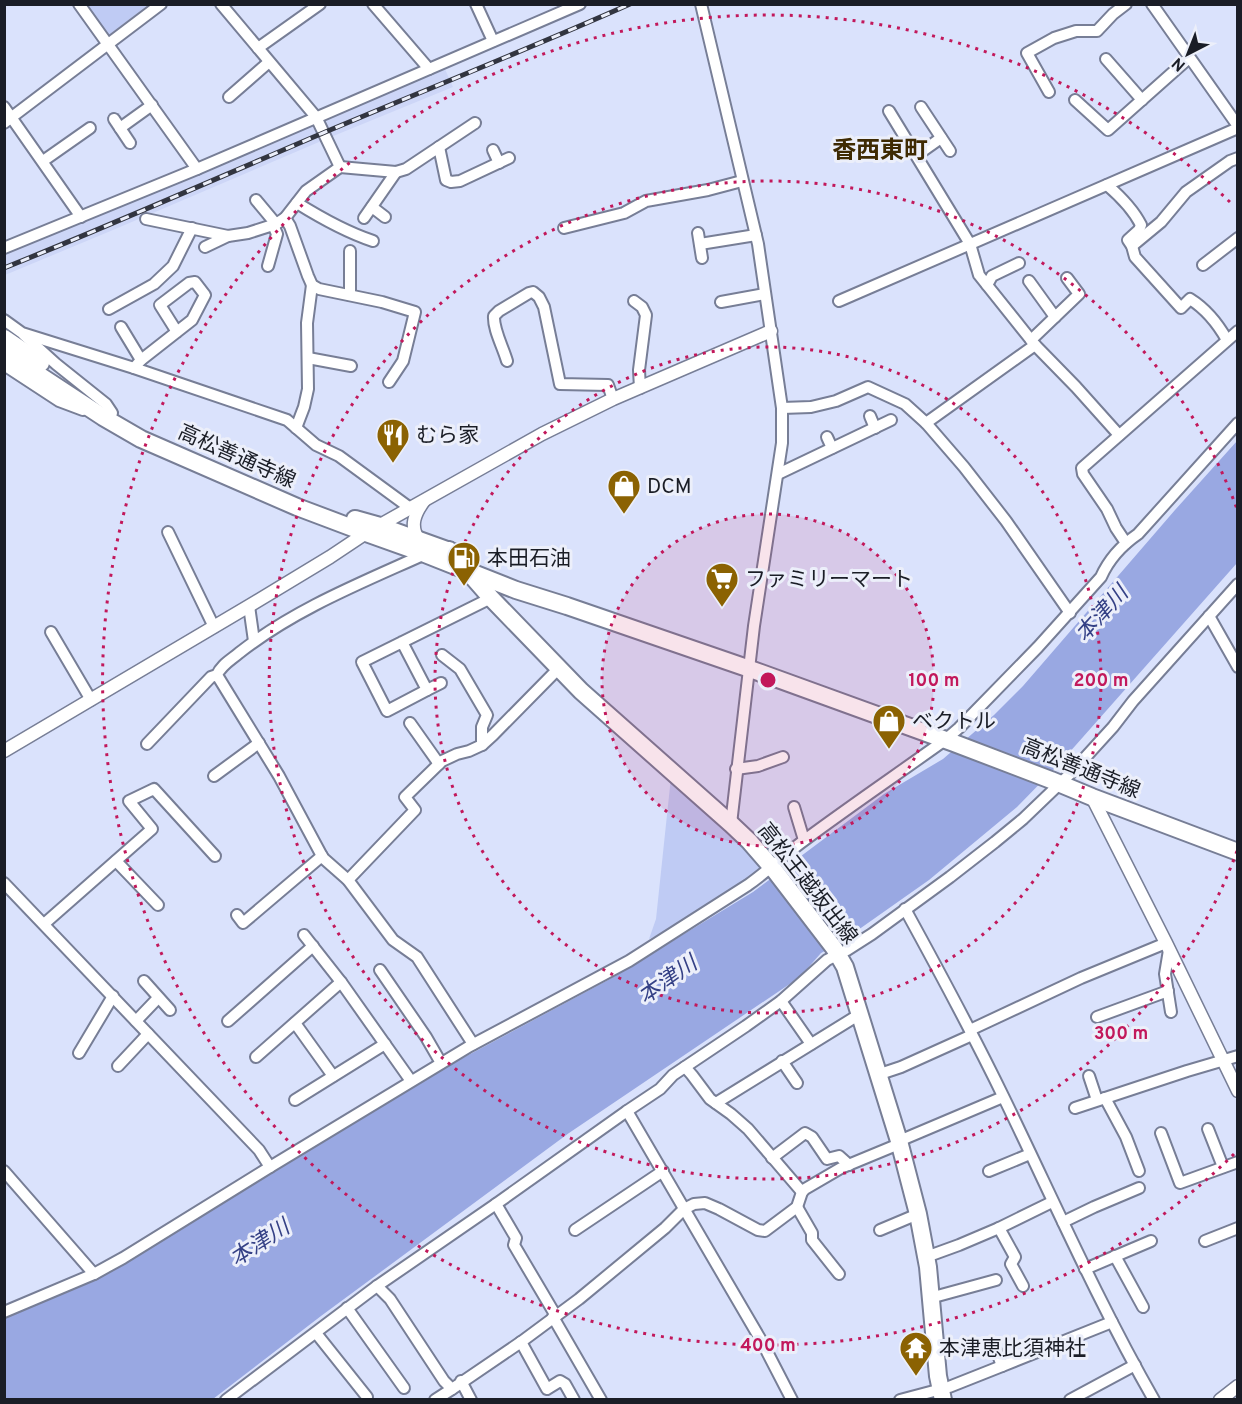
<svg xmlns="http://www.w3.org/2000/svg" width="1242" height="1404" viewBox="0 0 1242 1404" font-family="Overpass,'Noto Sans JP',sans-serif">
<rect width="100%" height="100%" fill="#dae2fc"/>
<polygon fill="#cdd6f7" points="444,67 453,87 326,139 113,230 5,275 5,252 35,241"/>
<g fill="#bfcbf4">
<polygon points="85,5 148,5 109,35"/>
<polygon points="671,777 731,831 764,869 665,932 649,939 656,919"/>
</g>
<polygon fill="#99a8e2" points="1237,441 1237,563 1060,763 1017,807 929,880 841,942 821,953 800,977 569,1133 321,1316 213,1399 5,1400 5,1317 86,1283 124,1264 433,1074 610,979 753,892 884,794 943,759 994,715 1023,686 1175,510"/>
<g fill="none" stroke-linecap="round" stroke-linejoin="round">
<g stroke="#777e96" stroke-width="14">
<g id="minor">
<polyline points="79,4 197,169"/>
<polyline points="373,4 429,69"/>
<polyline points="476,4 493,41"/>
<polyline points="701,4 758,244 782,408 782,443 754,626 731,824"/>
<polyline points="1152,4 1238,126"/>
<polyline points="258,48 320,4"/>
<polyline points="1106,59 1142,100"/>
<polyline points="1049,92 1027,53 1054,38 1076,31 1097,31 1113,14 1126,4"/>
<polyline points="229,97 269,62"/>
<polyline points="1075,100 1108,130 1189,58"/>
<polyline points="4,107 81,217"/>
<polyline points="921,107 950,151"/>
<polyline points="889,111 970,244 979,275 1035,345 1076,387 1119,435"/>
<polyline points="114,119 130,143"/>
<polyline points="4,123 161,4"/>
<polyline points="120,128 152,105"/>
<polyline points="439,147 475,123"/>
<polyline points="493,150 499,163"/>
<polyline points="917,155 941,138"/>
<polyline points="43,161 90,128"/>
<polyline points="340,167 396,172 406,169 439,147 446,180 451,182 460,181 509,158"/>
<path d="M1107,185C1121,197 1133,209 1141,225L1139,230L1128,240L1132,246L1135,257L1181,308L1190,299C1206,309 1218,324 1227,340"/>
<polyline points="256,200 276,224"/>
<path d="M297,203C321,218 346,232 373,241"/>
<polyline points="372,207 385,217"/>
<polyline points="285,218 290,226 308,276 312,285 319,289 382,302 415,312 403,361 389,382"/>
<polyline points="364,218 396,172"/>
<polyline points="146,219 228,236"/>
<polyline points="564,228 624,213 646,201 708,190 742,181"/>
<polyline points="698,233 702,258"/>
<polyline points="700,244 756,235"/>
<polyline points="1132,246 1161,222 1186,192 1230,161 1238,158"/>
<polyline points="205,247 228,236 248,233 276,224 285,218 306,191 340,167 316,117 221,4"/>
<polyline points="4,248 197,169 580,4"/>
<polyline points="1203,265 1238,238"/>
<polyline points="268,266 277,234 273,225"/>
<polyline points="1029,281 1055,317"/>
<polyline points="987,285 992,276 1019,263"/>
<polyline points="350,295 350,251"/>
<polyline points="634,301 642,307 646,315 639,370 640,388"/>
<polyline points="839,301 1238,128"/>
<polyline points="721,302 765,294"/>
<polyline points="109,309 154,284 173,266 192,228"/>
<polyline points="4,320 22,333 134,368 287,420 316,445 339,456 410,508"/>
<polyline points="121,327 141,360"/>
<polyline points="24,335 56,364 106,404 112,413"/>
<polyline points="1031,340 1079,294 1067,278"/>
<polyline points="308,358 351,366"/>
<path d="M507,361C503,347 493,329 494,316L499,311L529,293L533,292L539,297L544,307L560,384L608,385L613,399"/>
<polyline points="4,365 59,401 83,410"/>
<polyline points="134,368 141,360 192,320 205,295 195,282 189,283 160,305 177,332"/>
<polyline points="782,408 811,407 836,401 868,387 905,404 926,423 1035,345"/>
<polyline points="870,416 875,428"/>
<polyline points="926,423 964,467 1006,521 1070,613"/>
<polyline points="296,428 304,407 308,389 307,323 312,285"/>
<polyline points="827,437 832,448"/>
<polyline points="778,474 891,420"/>
<polyline points="168,532 214,627"/>
<polyline points="1126,543 1116,528 1107,509 1083,474 1082,468 1238,331"/>
<path d="M425,554C361,583 295,609 239,653C231,660 221,665 217,675L279,776L323,858L348,880L393,940L417,957L473,1044"/>
<polyline points="249,606 254,641"/>
<polyline points="1209,616 1238,667"/>
<polyline points="51,632 91,700"/>
<polyline points="402,642 427,690 387,711 362,662 491,598"/>
<polyline points="442,655 460,669 487,715 482,727 482,745"/>
<polyline points="427,690 441,683"/>
<polyline points="410,723 439,764"/>
<polyline points="147,744 211,677 217,675"/>
<polyline points="736,769 758,766 783,757"/>
<polyline points="214,776 259,743"/>
<polyline points="794,807 804,840"/>
<polyline points="116,861 158,905"/>
<polyline points="348,880 415,810 405,797 442,761 457,754 469,751 482,745 493,735 559,668"/>
<polyline points="4,883 259,1150 270,1167"/>
<path d="M905,909C939,971 973,1034 1004,1098C1053,1199 1098,1302 1154,1400"/>
<polyline points="237,915 243,923 322,856"/>
<polyline points="44,924 152,829 129,801 154,789 215,856"/>
<polyline points="304,935 341,982 411,1081"/>
<polyline points="1169,950 1165,974 1171,1012"/>
<polyline points="380,970 426,1037 441,1063"/>
<polyline points="144,981 170,1010"/>
<polyline points="781,1001 811,1044"/>
<polyline points="1097,1017 1168,991"/>
<polyline points="136,1021 158,998"/>
<polyline points="228,1021 313,946"/>
<polyline points="295,1023 333,1076"/>
<polyline points="970,1030 1081,978 1166,943"/>
<polyline points="79,1053 113,996"/>
<polyline points="256,1057 341,982"/>
<polyline points="782,1061 797,1083"/>
<polyline points="118,1066 148,1034"/>
<polyline points="685,1067 692,1075 710,1099 731,1114 748,1129 802,1192"/>
<polyline points="877,1075 901,1067 972,1035"/>
<polyline points="1089,1076 1097,1100"/>
<polyline points="1105,1098 1126,1137 1139,1171"/>
<polyline points="295,1100 385,1044"/>
<polyline points="716,1103 860,1014"/>
<polyline points="1075,1108 1187,1071 1238,1056"/>
<polyline points="627,1111 762,1342 792,1400"/>
<polyline points="1208,1129 1223,1167"/>
<polyline points="1161,1133 1180,1183 1238,1162"/>
<polyline points="899,1141 1003,1097"/>
<polyline points="772,1158 805,1133 812,1137 827,1159 839,1156 849,1165"/>
<polyline points="4,1171 94,1274"/>
<polyline points="989,1171 1030,1154"/>
<polyline points="496,1204 516,1238 514,1245 556,1316"/>
<polyline points="797,1207 812,1233 812,1240 839,1274"/>
<polyline points="1063,1222 1094,1207 1139,1188"/>
<polyline points="575,1230 663,1171"/>
<polyline points="880,1230 918,1214"/>
<polyline points="1205,1241 1238,1228"/>
<polyline points="1115,1256 1143,1307"/>
<polyline points="926,1257 959,1245 999,1228"/>
<polyline points="1085,1269 1151,1241"/>
<polyline points="377,1286 390,1299 444,1381 452,1389 521,1342 579,1299 665,1228 684,1209 694,1204 705,1203 719,1209 758,1230 765,1231 797,1207 802,1192 805,1189 841,1168 899,1144"/>
<polyline points="1023,1286 1011,1264 1015,1257 999,1228 1052,1202"/>
<polyline points="930,1298 996,1280"/>
<polyline points="347,1308 404,1388"/>
<path d="M4,1312L94,1274L123,1258L270,1167L470,1046L629,961L748,885C768,871 785,854 806,839C852,805 899,773 945,740L959,728L1038,647L1101,577C1109,559 1122,545 1138,534L1238,423"/>
<polyline points="553,1317 601,1400"/>
<polyline points="316,1333 367,1397"/>
<polyline points="521,1342 547,1389 560,1381 565,1384 574,1400"/>
<polyline points="997,1352 1002,1366 1112,1322"/>
<polyline points="461,1381 471,1400"/>
<polyline points="226,1400 377,1286 496,1204 627,1111 660,1089 673,1075 746,1026 781,1001 827,960 847,950 872,934 950,877 995,842 1023,819 1072,772 1113,727 1133,701 1238,584"/>
<polyline points="435,1400 452,1389"/>
<polyline points="900,1400 949,1387 1002,1366"/>
<polyline points="1070,1400 1135,1365"/>
</g>
</g>
<g stroke="#777e96" stroke-width="15">
<g id="tertiary">
<path d="M419,540C409,526 415,513 424,501"/>
<polyline points="4,751 249,606 330,557 366,533 542,434 613,399 771,331"/>
<polyline points="1092,797 1166,943 1238,1091"/>
<polyline points="1220,1400 1238,1386"/>
</g>
</g>
<g stroke="#777e96" stroke-width="20">
<g id="primary">
<polyline points="4,338 41,363"/>
<polyline points="4,352 103,417 141,439 297,507 366,533 425,554 516,590 567,606 750,669 954,743 1051,780 1092,797 1238,852"/>
<polyline points="355,519 380,526 458,554"/>
<polyline points="449,550 491,598 581,691 731,824 749,841 775,871 834,948 845,967 899,1141 918,1214 928,1267 938,1376 943,1400"/>
</g>
</g>
<use href="#minor" stroke="#fff" stroke-width="10"/>
<use href="#tertiary" stroke="#fff" stroke-width="12"/>
<use href="#primary" stroke="#fff" stroke-width="16"/>
<g stroke="#323540" stroke-width="5">
<path id="rail" d="M4,268C112,225 217,178 323,133C425,90 529,49 630,4"/>
</g>
<use href="#rail" stroke="#eceffa" stroke-width="3" stroke-dasharray="9" stroke-linecap="butt"/>
</g>
<circle cx="768" cy="680" r="166" fill="#c2185b" fill-opacity=".12"/>
<g fill="none" stroke="#c2185b" stroke-width="3" stroke-dasharray="3 6">
<circle cx="768" cy="680" r="166"/>
<circle cx="768" cy="680" r="333"/>
<path d="M1237 851A499 499 0 1 1 1237 509"/>
<path d="M1234 1154A665 665 0 1 1 1234 206"/>
</g>
<defs>
<g id="restaurant-pin" transform="scale(1.725)"><path d="M0 17L-7.5 6A9.5 9.5 0 1 1 7.5 6Z" fill="#8b6202" stroke="#eceffa"/><path d="M-5-6h1v4h1v-4h1v4h1v-4h1v5L-1.5 .5V6h-2V.5L-5-1ZM5-6V6H3V1.5H1.5Q1.5-4 5-6Z" fill="#fff"/></g>
<g id="shop-pin" transform="scale(1.725)"><path d="M0 17L-7.5 6A9.5 9.5 0 1 1 7.5 6Z" fill="#8b6202" stroke="#eceffa"/><path d="M-5-2.5h2.3a2.7 3.5 0 0 1 5.4 0H5L5.5 6h-11ZM-1.5-2.5h3a1.5 2.3 0 0 0-3 0Z" fill="#fff"/></g>
<g id="fuel-pin" transform="scale(1.725)"><path d="M0 17L-7.5 6A9.5 9.5 0 1 1 7.5 6Z" fill="#8b6202" stroke="#eceffa"/><path d="M-5.5-6h7V0h2V4h1.3V-2.5L3-4.5l.8-.8L6-3V5H2.5V1h-1V6h-7ZM-4.2-4.7v3.2H.2V-4.7Z" fill="#fff"/></g>
<g id="supermarket-pin" transform="scale(1.725)"><path d="M0 17L-7.5 6A9.5 9.5 0 1 1 7.5 6Z" fill="#8b6202" stroke="#eceffa"/><path d="M-6-5.5h2.5l.6 2H6L4.5 2H-2.5L-4.4-4H-6ZM-1.5 3.2a1.3 1.3 0 1 0 .1 0ZM3 3.2a1.3 1.3 0 1 0 .1 0Z" fill="#fff"/></g>
<g id="temple-pin" transform="scale(1.725)"><path d="M0 17L-7.5 6A9.5 9.5 0 1 1 7.5 6Z" fill="#8b6202" stroke="#eceffa"/><path d="M0-6L5-2H3V0L6.5 2.5H4V6H1.5V3h-3V6H-4V2.5H-6.5L-3 0V-2H-5Z" fill="#fff"/></g>
</defs>
<g fill-rule="evenodd">
<use href="#restaurant-pin" x="393" y="435"/>
<use href="#shop-pin" x="624" y="486"/>
<use href="#fuel-pin" x="464" y="558"/>
<use href="#supermarket-pin" x="722" y="579"/>
<use href="#shop-pin" x="889" y="721"/>
<use href="#temple-pin" x="916" y="1348"/>
</g>
<g text-anchor="middle" stroke-width="6" stroke-linejoin="round" paint-order="stroke">
<g font-size="21" fill="#1a1d26" stroke="#eceffa" text-anchor="start">
<text x="416" y="442">むら家</text>
<text x="647" y="493">DCM</text>
<text x="487" y="565">本田石油</text>
<text x="745" y="586">ファミリーマート</text>
<text x="912" y="728">ベクトル</text>
<text x="939" y="1355">本津恵比須神社</text>
</g>
<g font-size="21" fill="#1a1d26" stroke="#eceffa">
<text transform="translate(237 456) rotate(24)" y="7">高松善通寺線</text>
<text transform="translate(1081 768) rotate(22)" y="7">高松善通寺線</text>
<text transform="translate(808 883) rotate(52)" y="7">高松王越坂出線</text>
</g>
<g font-size="22" font-style="italic" fill="#354186" stroke="#eceffa">
<text transform="translate(1101 613) rotate(-48)" y="8">本津川</text>
<text transform="translate(667 979) rotate(-35)" y="8">本津川</text>
<text transform="translate(259 1242) rotate(-33)" y="8">本津川</text>
</g>
<g font-size="24" font-weight="bold" fill="#3e2a03" stroke="#eceffa">
<text x="880" y="158">香西東町</text>
</g>
</g>
<circle cx="768" cy="680" r="9" fill="#c2185b" stroke="#eceffa" stroke-width="3"/>
<g font-size="18" text-anchor="middle" font-weight="bold" fill="#c2185b" stroke="#eceffa" stroke-width="6" stroke-linejoin="round" paint-order="stroke">
<text x="934" y="686">100 m</text>
<text x="1101" y="686">200 m</text>
<text x="1121" y="1039">300 m</text>
<text x="768" y="1351">400 m</text>
</g>
<rect width="1242" height="1404" fill="none" stroke="#1a1d26" stroke-width="12"/>
<g transform="translate(1188 54) rotate(222)" stroke="#eceffa" stroke-width="4.5" paint-order="stroke">
<path d="M0-4.5L10 22L0 15L-10 22Z" fill="#1a1d26"/>
<text y="-9" font-size="16" font-weight="bold" text-anchor="middle" fill="#1a1d26">N</text>
</g>
</svg>
